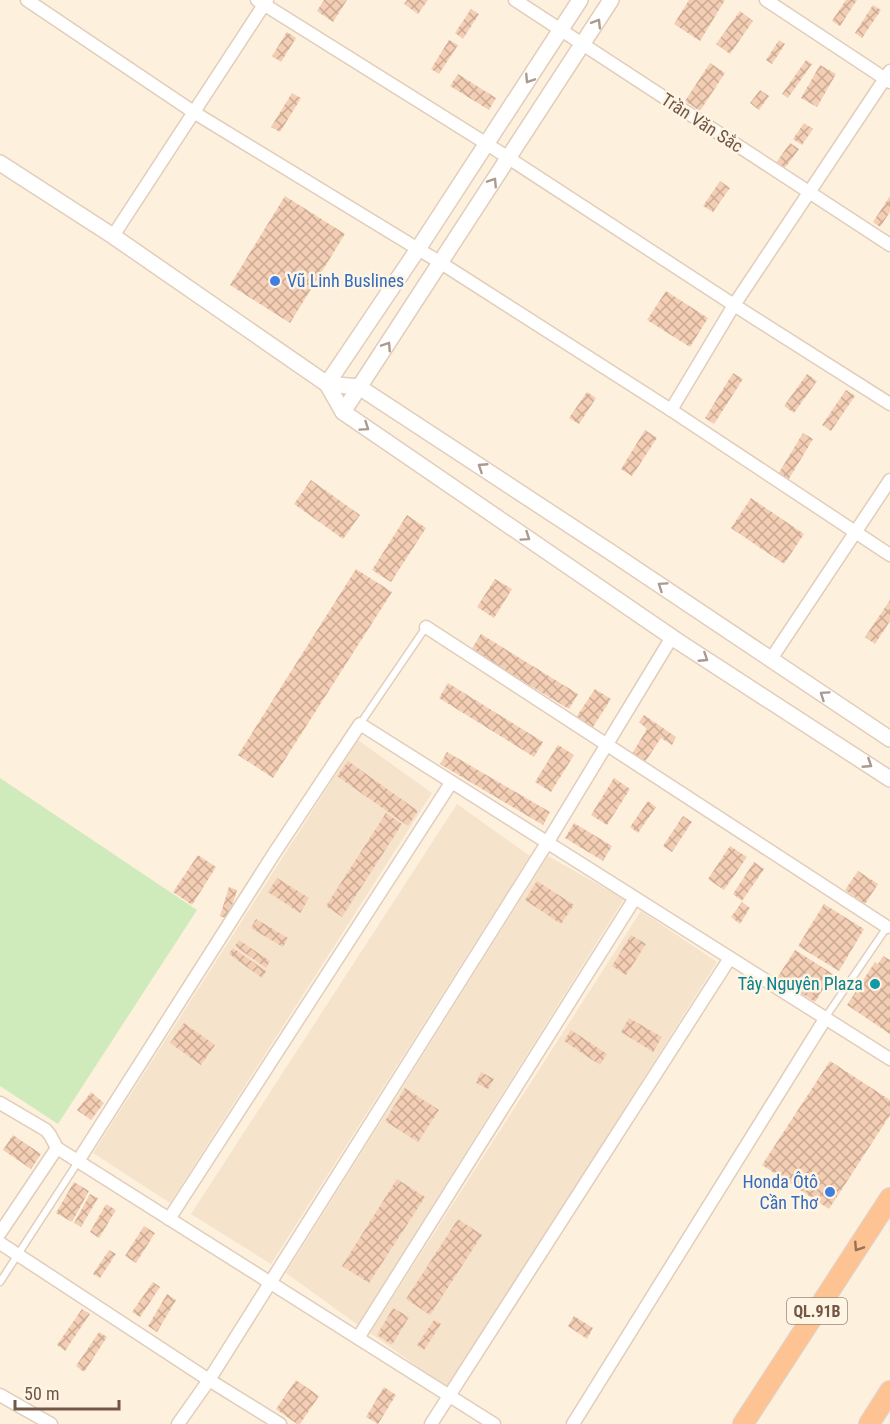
<svg xmlns="http://www.w3.org/2000/svg" width="890" height="1424" viewBox="0 0 890 1424" font-family="'Roboto Condensed',sans-serif">
<defs>
<pattern id="building-cross-hatch" width="8" height="8" patternUnits="userSpaceOnUse" patternTransform="scale(1.5)"><rect width="8" height="8" fill="#f4ceb4"/><path d="M0 0l8 8M0 8l8-8" fill="none" stroke="#caaa94"/></pattern>
</defs>
<rect width="100%" height="100%" fill="#fdf1de"/>
<g fill="#f5e3cc">
<polygon points="358,740 432,793 170,1203 93,1153"/>
<polygon points="457,804 530,856 271,1264 191,1214"/>
<polygon points="548,856 624,899 358,1325 286,1273"/>
<polygon points="641,911 717,962 448,1388 370,1333"/>
</g>
<polygon fill="#cfebbc" points="0,778 197,910 58,1124 0,1086"/>
<g fill="url(#building-cross-hatch)">
<polygon points="324,0 347,0 333,22 317,11"/>
<polygon points="407,0 428,0 418,14 404,4"/>
<polygon points="689,0 725,0 700,41 674,24"/>
<polygon points="846,0 857,0 840,26 832,21"/>
<polygon points="873,5 881,10 862,38 855,33"/>
<polygon points="471,9 479,14 463,39 455,33"/>
<polygon points="740,11 753,21 730,54 716,44"/>
<polygon points="287,32 296,38 281,62 272,56"/>
<polygon points="449,40 458,45 439,74 431,69"/>
<polygon points="779,40 785,44 772,64 766,60"/>
<polygon points="806,60 812,64 788,98 782,94"/>
<polygon points="710,63 725,73 700,111 685,101"/>
<polygon points="820,65 836,74 817,107 801,98"/>
<polygon points="458,74 496,98 489,110 450,86"/>
<polygon points="760,90 769,96 759,110 750,103"/>
<polygon points="292,93 301,98 280,132 271,127"/>
<polygon points="804,123 813,129 802,145 793,139"/>
<polygon points="790,143 799,149 784,169 776,163"/>
<polygon points="720,181 730,188 713,212 703,206"/>
<polygon points="285,196 345,234 290,323 230,285"/>
<polygon points="890,196 890,212 880,227 873,222"/>
<polygon points="666,291 708,318 690,347 647,320"/>
<polygon points="733,373 743,379 714,424 705,418"/>
<polygon points="807,374 817,381 794,413 784,406"/>
<polygon points="846,390 855,396 831,431 822,425"/>
<polygon points="587,392 596,398 579,424 569,418"/>
<polygon points="645,430 657,438 632,476 621,469"/>
<polygon points="803,433 813,439 787,482 777,476"/>
<polygon points="311,480 360,515 343,539 294,504"/>
<polygon points="751,498 804,534 784,564 731,528"/>
<polygon points="407,515 426,528 391,582 372,570"/>
<polygon points="356,569 392,592 273,778 238,755"/>
<polygon points="495,579 512,589 494,618 477,607"/>
<polygon points="890,600 890,621 875,644 865,637"/>
<polygon points="481,634 578,694 569,709 471,650"/>
<polygon points="448,683 543,742 534,757 439,698"/>
<polygon points="595,689 611,699 589,733 573,722"/>
<polygon points="644,715 676,737 672,745 661,738 643,765 630,757 647,729 639,722"/>
<polygon points="558,745 574,755 551,792 535,782"/>
<polygon points="447,752 550,812 543,825 440,764"/>
<polygon points="348,761 418,811 408,826 337,776"/>
<polygon points="614,778 630,789 607,825 591,815"/>
<polygon points="648,801 656,807 638,833 630,827"/>
<polygon points="386,813 402,824 342,917 326,906"/>
<polygon points="683,816 692,822 672,852 663,846"/>
<polygon points="574,823 612,846 603,861 565,838"/>
<polygon points="730,846 747,857 724,890 708,879"/>
<polygon points="198,855 216,867 192,905 173,892"/>
<polygon points="754,862 764,869 742,901 733,894"/>
<polygon points="858,871 878,884 865,904 845,890"/>
<polygon points="277,878 309,898 300,913 268,892"/>
<polygon points="537,881 574,905 561,924 525,900"/>
<polygon points="229,887 237,890 228,919 220,916"/>
<polygon points="742,902 750,908 740,924 731,917"/>
<polygon points="824,904 864,929 839,971 798,946"/>
<polygon points="256,919 288,938 283,947 251,928"/>
<polygon points="631,935 646,944 626,975 612,966"/>
<polygon points="239,940 270,961 266,968 235,946"/>
<polygon points="233,948 266,971 262,978 229,954"/>
<polygon points="795,950 833,974 815,1002 777,978"/>
<polygon points="883,956 890,960 890,1034 847,1005 875,962 878,964"/>
<polygon points="629,1018 662,1037 653,1052 621,1032"/>
<polygon points="184,1023 215,1045 201,1065 170,1043"/>
<polygon points="571,1030 607,1054 600,1065 564,1041"/>
<polygon points="830,1061 890,1100 890,1115 829,1209 762,1165"/>
<polygon points="481,1072 494,1079 488,1089 476,1083"/>
<polygon points="405,1088 439,1110 418,1142 385,1121"/>
<polygon points="91,1092 104,1103 91,1120 77,1110"/>
<polygon points="13,1135 41,1154 31,1169 3,1150"/>
<polygon points="397,1179 425,1197 369,1283 342,1266"/>
<polygon points="74,1182 89,1191 72,1222 56,1213"/>
<polygon points="90,1194 98,1198 81,1227 74,1223"/>
<polygon points="106,1204 116,1210 99,1238 90,1232"/>
<polygon points="458,1219 482,1235 430,1315 406,1299"/>
<polygon points="144,1226 155,1233 136,1263 125,1256"/>
<polygon points="109,1250 116,1254 100,1278 93,1274"/>
<polygon points="153,1282 160,1287 140,1317 132,1312"/>
<polygon points="167,1294 176,1300 157,1332 148,1326"/>
<polygon points="393,1308 409,1317 392,1345 377,1335"/>
<polygon points="82,1309 90,1314 65,1351 57,1345"/>
<polygon points="574,1316 593,1328 587,1339 568,1326"/>
<polygon points="434,1320 441,1324 424,1350 417,1345"/>
<polygon points="99,1332 107,1337 84,1372 76,1366"/>
<polygon points="296,1380 319,1396 300,1424 297,1424 276,1409"/>
<polygon points="384,1387 396,1395 378,1424 366,1417"/>
</g>
<g fill="none" stroke-linecap="round" stroke-linejoin="round">
<g stroke="#e1cdba" stroke-width="9">
<g id="service">
<polyline points="360,724 426,627"/>
<polyline points="825,1018 887,927"/>
<polyline points="0,1282 78,1162"/>
</g>
</g>
<g stroke="#e1cdba" stroke-width="15">
<g id="minor">
<polyline points="27,0 195,113 441,263 671,410 890,555"/>
<polyline points="257,0 487,144 734,305 890,404"/>
<polyline points="515,0 890,245"/>
<polyline points="766,0 890,82"/>
<polyline points="113,236 267,0"/>
<polyline points="671,410 734,305 890,71"/>
<polyline points="426,627 887,927"/>
<polyline points="771,659 890,480"/>
<polyline points="0,1103 46,1130 50,1135 57,1148 494,1424"/>
<polyline points="78,1161 275,852 360,724 890,1059"/>
<polyline points="169,1219 451,783"/>
<polyline points="0,1233 57,1148"/>
<polyline points="0,1243 209,1380 280,1424"/>
<polyline points="358,1338 635,898"/>
<polyline points="0,1395 51,1424"/>
<polyline points="178,1424 209,1380 547,843 672,637"/>
<polyline points="431,1424 730,958"/>
<polyline points="573,1424 825,1019"/>
</g>
</g>
<g stroke="#e1cdba" stroke-width="18">
<g id="tertiary">
<polyline points="0,163 113,236 327,384 343,412 679,642 890,779"/>
<polyline points="327,384 359,387 612,553 890,739"/>
<polyline points="327,384 418,249 580,0"/>
<polyline points="343,412 611,0"/>
</g>
</g>
<g stroke="#ded6d2" stroke-width="22">
<g id="trunk">
<polyline points="743,1424 890,1198"/>
<polyline points="869,1424 890,1391"/>
</g>
</g>
<use href="#service" stroke="#fff" stroke-width="6"/>
<use href="#minor" stroke="#fff" stroke-width="12"/>
<use href="#tertiary" stroke="#fff" stroke-width="15"/>
<use href="#trunk" stroke="#fdc392" stroke-width="20"/>
</g>
<defs><path id="oneway-chevron" d="M-2-3.5L2.5 0L-2 3.5" fill="none" stroke-width="1.6" stroke-linecap="round" stroke-linejoin="round" transform="scale(1.5)"/></defs>
<g stroke="#ac9a8f">
<use href="#oneway-chevron" transform="translate(597 23) rotate(-58)"/>
<use href="#oneway-chevron" transform="translate(529 79) rotate(123)"/>
<use href="#oneway-chevron" transform="translate(493 182) rotate(-57)"/>
<use href="#oneway-chevron" transform="translate(387 346) rotate(-57)"/>
<use href="#oneway-chevron" transform="translate(365 427) rotate(34)"/>
<use href="#oneway-chevron" transform="translate(482 467) rotate(-147)"/>
<use href="#oneway-chevron" transform="translate(526 537) rotate(34)"/>
<use href="#oneway-chevron" transform="translate(662 586) rotate(-146)"/>
<use href="#oneway-chevron" transform="translate(704 658) rotate(33)"/>
<use href="#oneway-chevron" transform="translate(824 695) rotate(-146)"/>
<use href="#oneway-chevron" transform="translate(868 764) rotate(33)"/>
</g>
<use stroke="#967158" href="#oneway-chevron" transform="translate(858 1247) rotate(123)"/>
<g fill="#3f7fe0" stroke="#fff5e5" stroke-width="2">
<circle cx="275" cy="281" r="6"/>
<circle cx="830" cy="1192" r="6"/>
</g>
<circle fill="#0f9aa8" stroke="#fff5e5" stroke-width="2" cx="875" cy="984" r="6"/>
<g text-anchor="middle" stroke-width="5" stroke-linejoin="round" paint-order="stroke">
<rect fill="#fff5e5" stroke="#9e8675" stroke-width="1.5" x="787" y="1298" width="60" height="26" rx="4.5"/>
<g font-size="16" font-weight="bold" fill="#745645">
<text x="817" y="1317">QL.91B</text>
</g>
<g font-size="18" fill="#745645" stroke="#fff5e5">
<text transform="translate(702 123) rotate(33)" y="6">Trần Văn Sắc</text>
</g>
<g font-size="18" fill="#366cbe" stroke="#fff5e5" text-anchor="start">
<text x="287" y="287">Vũ Linh Buslines</text>
<text x="818" y="1188" text-anchor="end">Honda Ôtô<tspan x="818" dy="21">Cần Thơ</tspan></text>
</g>
<g font-size="18" fill="#0d838f" stroke="#fff5e5" text-anchor="end">
<text x="863" y="990">Tây Nguyên Plaza</text>
</g>
</g>
<path d="M15 1400v9h104v-9" fill="none" stroke="#745645" stroke-width="3"/>
<text x="24" y="1400" font-size="18" fill="#745645" stroke="#fff5e5" stroke-width="4.5" paint-order="stroke">50 m</text>
</svg>
